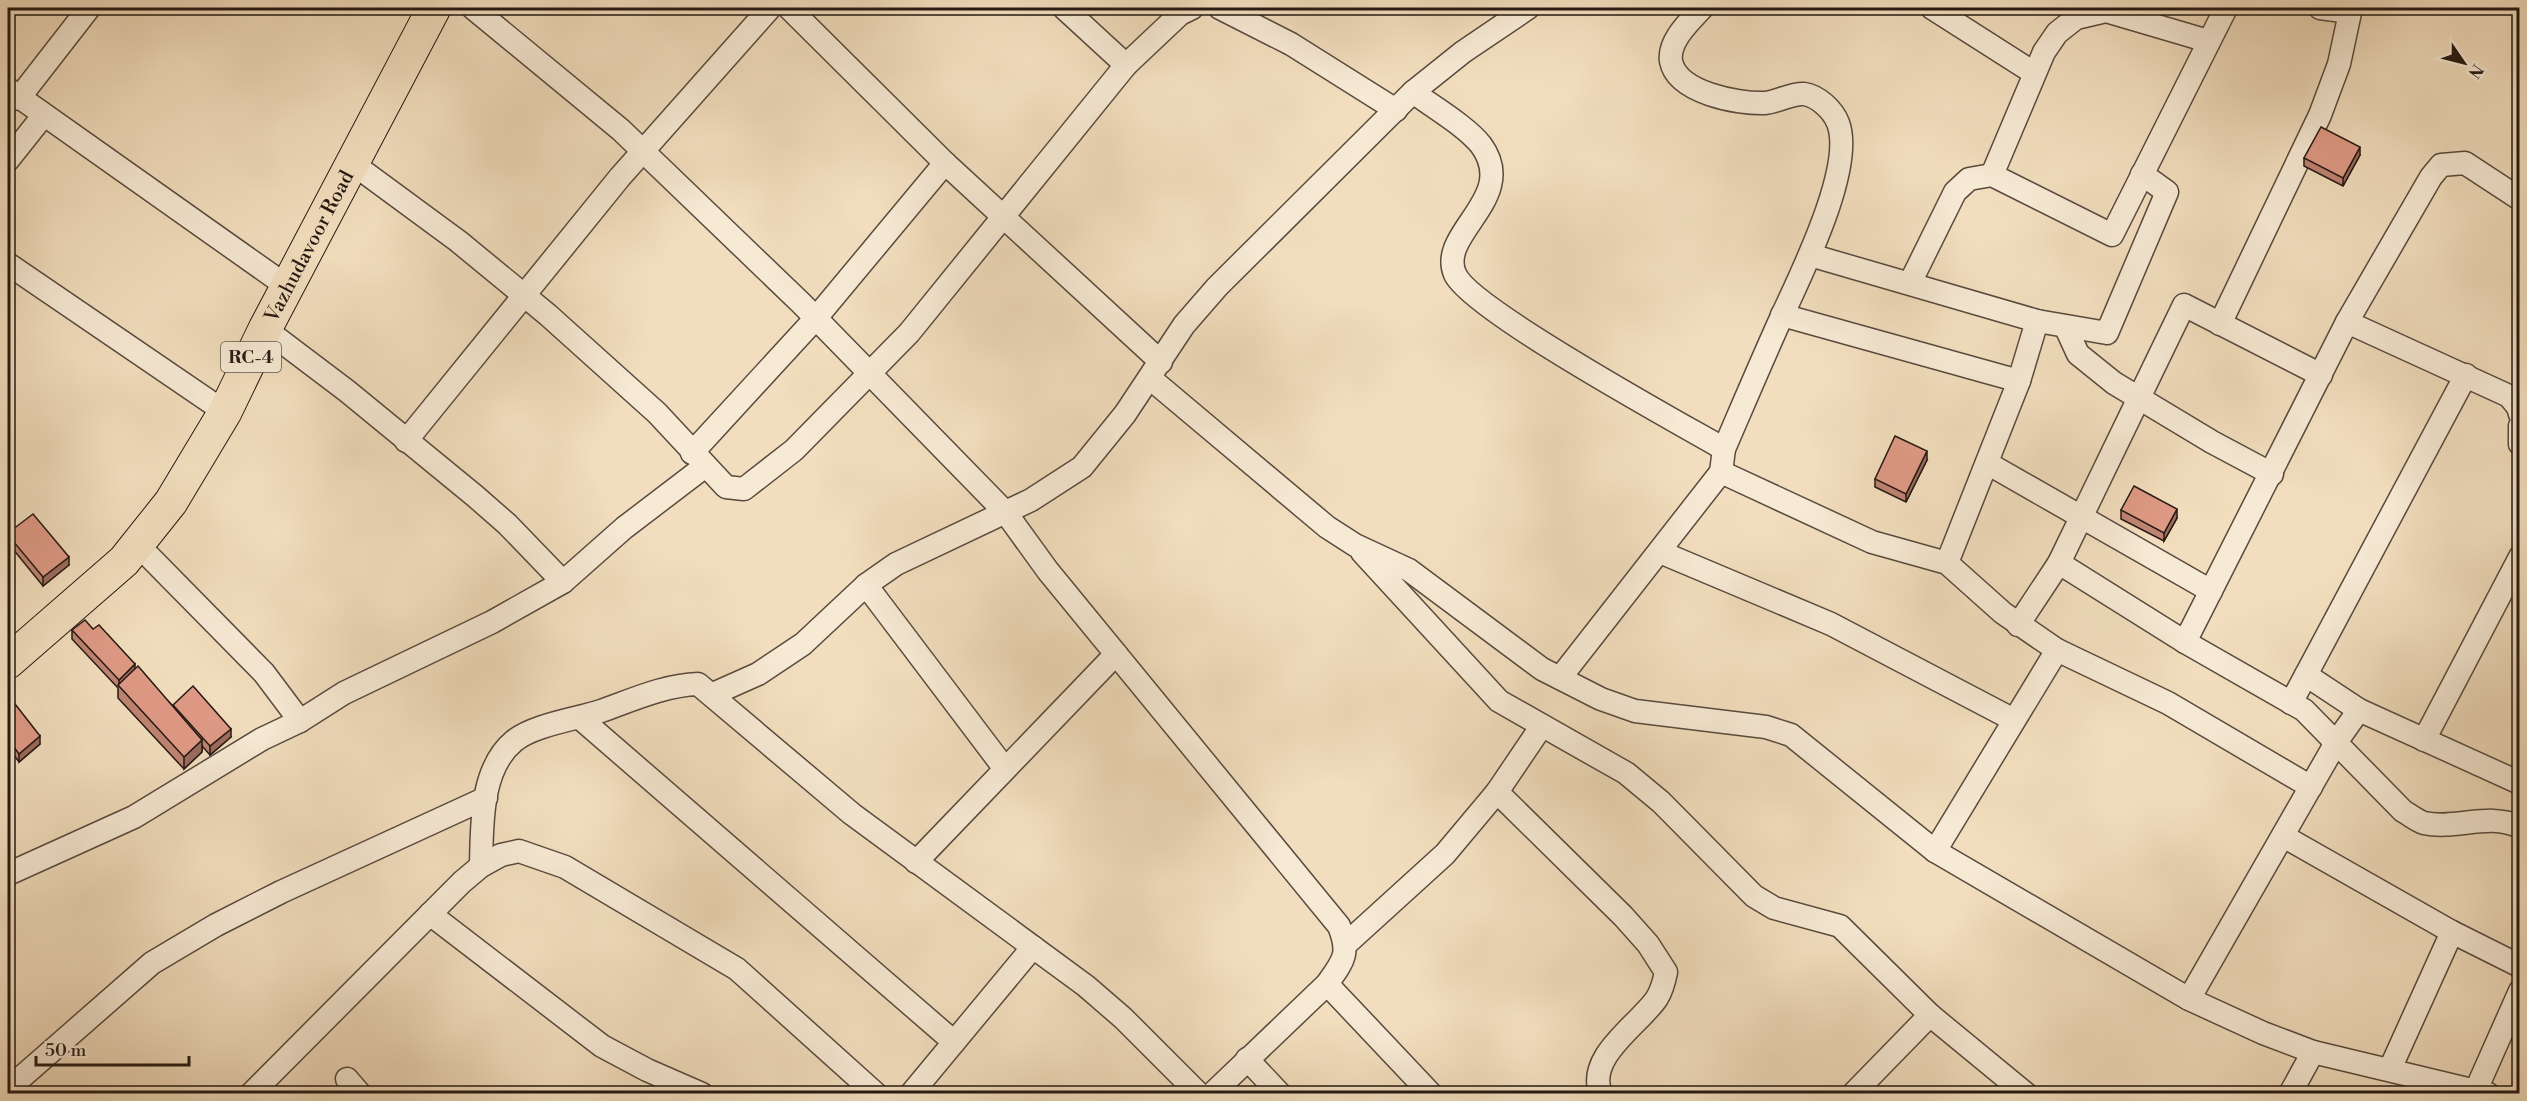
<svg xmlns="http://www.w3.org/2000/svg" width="2527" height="1101" viewBox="0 0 2527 1101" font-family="'Libre Bodoni',serif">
<rect width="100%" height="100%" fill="#f2debe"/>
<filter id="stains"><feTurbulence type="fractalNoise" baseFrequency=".00333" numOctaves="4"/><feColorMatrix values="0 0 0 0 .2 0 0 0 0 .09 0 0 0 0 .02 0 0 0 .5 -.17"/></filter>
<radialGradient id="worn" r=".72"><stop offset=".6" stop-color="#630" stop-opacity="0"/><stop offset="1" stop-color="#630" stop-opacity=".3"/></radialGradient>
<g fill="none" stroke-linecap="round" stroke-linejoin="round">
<g stroke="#584a3e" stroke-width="25">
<g id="minor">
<path d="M473,8L621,130L802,304L1006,513L1048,571L1339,926C1350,954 1344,960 1327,984L1212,1094"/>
<polyline points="789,8 945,163 1161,362"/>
<polyline points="1064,8 1126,65"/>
<polyline points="1220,8 1291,44 1396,110"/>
<polyline points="1932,8 2034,73"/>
<polyline points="2320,8 2350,12"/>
<polyline points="8,89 288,287"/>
<path d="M1413,92C1433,107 1466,126 1481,145C1520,198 1437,233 1455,274C1470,309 1679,423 1724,449"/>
<polyline points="8,100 19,98 89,8"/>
<polyline points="8,160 43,116"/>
<polyline points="352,163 458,241 548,315 657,413 726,487 744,489 794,450 909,333 1126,65 1180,14 1192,8"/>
<polyline points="1992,175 2044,52 2057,33 2076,18 2106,11 2208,41"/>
<polyline points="1810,255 2037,321 2107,333 2167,192 2142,174"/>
<polyline points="8,264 225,412"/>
<polyline points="1910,283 1955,192 1969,179 1992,175 2112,235 2226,8"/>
<polyline points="1782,315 2019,381"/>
<polyline points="2347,322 2509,396 2518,407 2520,414"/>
<polyline points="2220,324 2320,115 2339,64 2351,8"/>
<polyline points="2066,328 2078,354 2114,383 2212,442 2272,474"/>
<polyline points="265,329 347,391 475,496 507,524 563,582"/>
<polyline points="1151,379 1327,527 1355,545 1409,570 1542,669 1601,699 1635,711 1766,727 1791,735 1935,851 2189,999 2263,1033 2313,1052 2488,1094"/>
<polyline points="2520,426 2520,444"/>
<polyline points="406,441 620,177 770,8"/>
<polyline points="692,453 816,318 945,163"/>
<polyline points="1987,463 2211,591"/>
<polyline points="1721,472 1872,542 1947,563 2003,613 2057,650 2168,703 2311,787"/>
<polyline points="137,544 264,673 300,721"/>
<polyline points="1362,552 1499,701 1626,773 1661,802 1754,896 1774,908 1840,926 1930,1015 2026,1094"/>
<polyline points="1660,552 1831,624 2014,720"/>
<polyline points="1947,563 2019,381 2037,321"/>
<path d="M2059,563L2185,642L2304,710L2403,811C2410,815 2417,821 2424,823C2456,830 2489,812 2520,827"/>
<polyline points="866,585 1005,769"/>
<polyline points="2018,625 2059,563 2184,305 2321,375"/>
<polyline points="2185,642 2347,322 2431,177 2441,165 2465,163 2520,199"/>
<polyline points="2306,675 2359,710 2520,783"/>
<path d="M1560,678L1721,472L1724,449C1743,405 1762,360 1782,316C1801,274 1855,167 1838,123C1833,110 1818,96 1804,94C1792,93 1777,102 1765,103C1738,104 1677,93 1671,61C1668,41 1690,21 1702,8"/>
<polyline points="713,694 758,674 803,644 866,585 896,564 1031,500 1082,467 1125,414 1184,325 1217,287 1413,92 1463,52 1528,8"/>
<polyline points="2291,703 2466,375"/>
<polyline points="580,718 954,1042"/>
<polyline points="2424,740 2520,557"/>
<path d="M1497,792L1623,916L1648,944L1666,972C1664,982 1662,990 1657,998C1640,1024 1585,1057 1601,1094"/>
<polyline points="2283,836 2452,932 2520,966"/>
<polyline points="1935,851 2057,650"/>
<polyline points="916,862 1116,654"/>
<path d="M481,866C482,826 480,769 514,741C533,725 577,719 601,711C632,700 665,685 698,684L852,814L1086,986L1123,1018L1199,1094"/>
<polyline points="8,874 134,817 262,739 300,721 344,693 492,622 563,582 624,528 704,467"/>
<polyline points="430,914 602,1046 647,1070 702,1094"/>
<polyline points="1346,944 1445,854 1497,792 1541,727"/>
<polyline points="1327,984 1431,1094"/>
<polyline points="2189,999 2337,741 2359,710"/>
<polyline points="1247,1059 1280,1094"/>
<polyline points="2390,1069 2452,932"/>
<polyline points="347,1079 360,1094"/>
<polyline points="8,1089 152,963 216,925 281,892 486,798"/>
<polyline points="2476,1090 2520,991"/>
<polyline points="251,1094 462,882 481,866 501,855 519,851 565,867 737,969 876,1094"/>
<polyline points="911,1094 1033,947"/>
<polyline points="1853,1094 1930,1015"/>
<polyline points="2290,1094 2313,1052"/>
</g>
</g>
<g stroke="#251913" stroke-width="35">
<g id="primary">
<path id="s1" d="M8,662L124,561L171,502L225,412L265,329L434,8"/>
</g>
</g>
<use href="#minor" stroke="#f7ead5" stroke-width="22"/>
<use href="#primary" stroke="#f2debe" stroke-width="33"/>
</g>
<g fill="#c08473" stroke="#251913" stroke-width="1.5">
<polygon points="2360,155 2343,186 2304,166 2304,158"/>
<polygon points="1927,460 1906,502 1875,487 1875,479"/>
<polygon points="2121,510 2177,518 2164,541 2121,519"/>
<polygon points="8,533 69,565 43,586 8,543"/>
<polygon points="93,629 173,706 231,737 210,755 202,746 202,752 184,769 118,698 118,688 72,639 72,630"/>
<polygon points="8,695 40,744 19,762 8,747"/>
</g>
<g fill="#9c6c5e" stroke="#251913" stroke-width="1.5">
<polygon points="2360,147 2360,155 2343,186 2343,178"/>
<polygon points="1927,451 1927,460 1906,502 1906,494"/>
<polygon points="2177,509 2177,518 2164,541 2164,533"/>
<polygon points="69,557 69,565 43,586 43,577"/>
<polygon points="135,664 135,672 119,686 119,680"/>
<polygon points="231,729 231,737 210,755 210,746"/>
<polygon points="40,736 40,744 19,762 19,754"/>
<polygon points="202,740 202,752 184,769 184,757"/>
</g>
<g fill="#df9a86" stroke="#251913" stroke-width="1.5">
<polygon points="2321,127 2360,147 2343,178 2304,158"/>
<polygon points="1895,436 1927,451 1906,494 1875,479"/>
<polygon points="2134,486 2177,509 2164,533 2121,510"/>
<polygon points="33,514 69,557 43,577 8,535 8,533"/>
<polygon points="85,620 93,629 99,625 135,664 119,680 72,630"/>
<polygon points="138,666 202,740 184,757 118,685"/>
<polygon points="193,686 231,729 210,746 173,705"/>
<polygon points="8,695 40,736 19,754 8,739"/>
</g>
<g text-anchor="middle" stroke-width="6" stroke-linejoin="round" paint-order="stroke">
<rect fill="#f7ead5" stroke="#64584d" stroke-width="1.5" x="221" y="342" width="60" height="30" rx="4.5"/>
<g font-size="18" font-weight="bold" fill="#251913">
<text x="251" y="363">RC-4</text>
</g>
<g font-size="20" fill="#251913" stroke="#f7ead5">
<text dy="7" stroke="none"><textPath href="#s1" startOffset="520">Vazhudavoor Road</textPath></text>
</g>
</g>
<rect width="2527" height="1101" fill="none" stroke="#f2debe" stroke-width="30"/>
<rect x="9" y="9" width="2509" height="1083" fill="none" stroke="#251913" stroke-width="3"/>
<rect x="15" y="15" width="2497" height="1071" fill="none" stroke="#251913" stroke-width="1.5"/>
<g transform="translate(2464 63) rotate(125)" stroke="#f7ead5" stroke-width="4.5" paint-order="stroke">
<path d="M0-4.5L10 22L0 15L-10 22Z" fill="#251913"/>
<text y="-9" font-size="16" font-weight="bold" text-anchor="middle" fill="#251913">N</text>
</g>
<path d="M36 1056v9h153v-9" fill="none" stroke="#251913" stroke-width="3"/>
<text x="45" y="1056" font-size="18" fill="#251913" stroke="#f7ead5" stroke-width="4.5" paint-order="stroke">50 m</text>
<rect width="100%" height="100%" filter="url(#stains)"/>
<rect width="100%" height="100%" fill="url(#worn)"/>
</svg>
